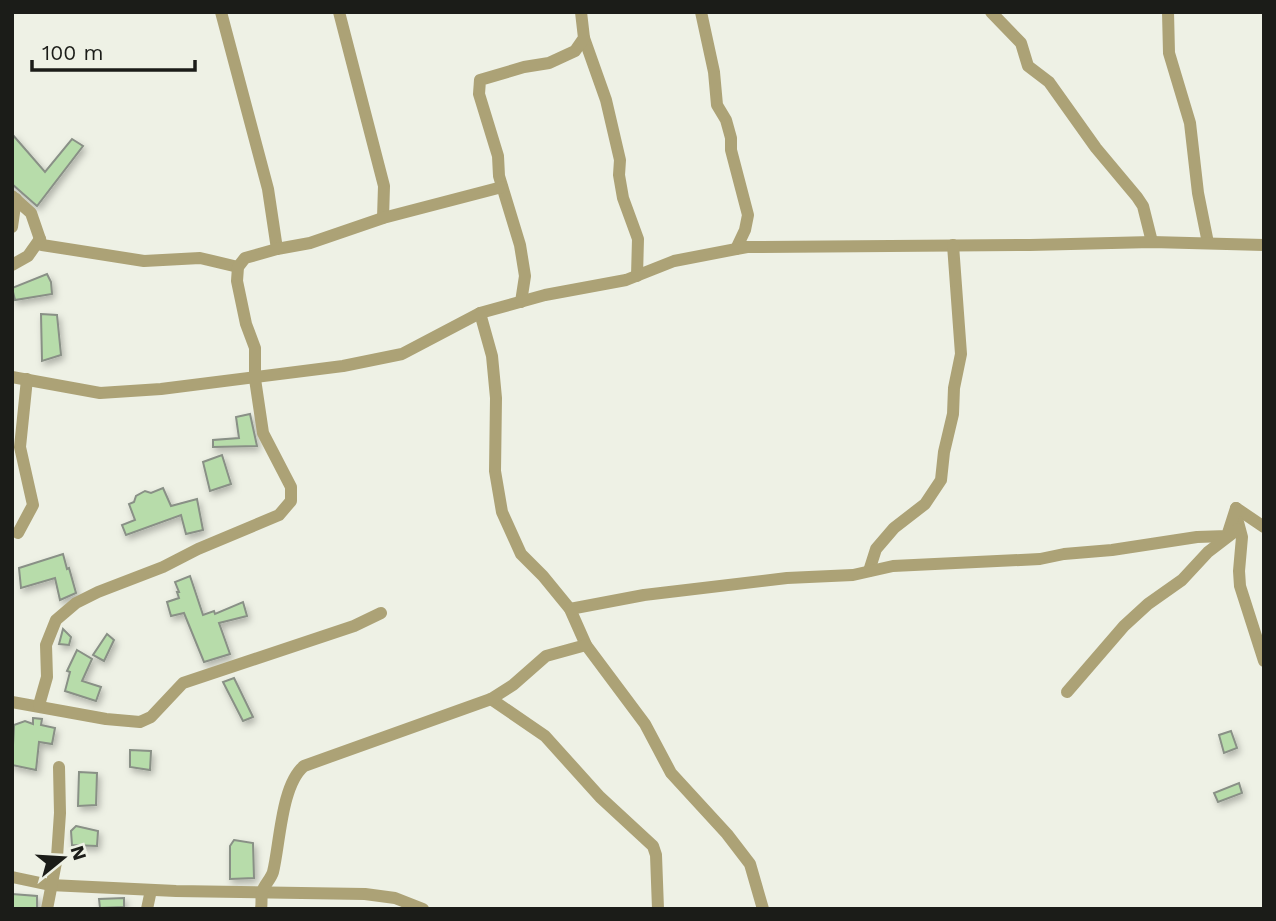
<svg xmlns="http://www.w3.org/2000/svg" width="1276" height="921" viewBox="0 0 1276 921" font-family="'Work Sans',sans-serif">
<defs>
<filter id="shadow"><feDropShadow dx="2.5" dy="4" stdDeviation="3.5" flood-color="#0004"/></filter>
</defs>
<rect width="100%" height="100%" fill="#eef1e5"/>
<g fill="#b7dcaa" stroke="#899086" stroke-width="2" filter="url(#shadow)">
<polygon points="12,134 45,172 72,139 83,146 37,206 12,184"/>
<polygon points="47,274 51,282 52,294 15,300 12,288"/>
<polygon points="41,314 57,315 61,355 42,361"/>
<polygon points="250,414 257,446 213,447 213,440 239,438 236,417"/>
<polygon points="222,455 231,484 210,491 203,462"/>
<polygon points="163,488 171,506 197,499 203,530 186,534 181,515 126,535 122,525 135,520 129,504 134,502 136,496 145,491 151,493"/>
<polygon points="63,554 67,569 69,568 76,593 60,600 55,578 21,588 19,568"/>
<polygon points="190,576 203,615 214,611 215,614 243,602 247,616 219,623 230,654 204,662 184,613 171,616 167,602 179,598 177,592 179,592 175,582"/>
<polygon points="63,629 71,637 69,645 59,644"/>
<polygon points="107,634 114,640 104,661 93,655"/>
<polygon points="77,650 92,659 82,681 101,687 96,701 65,691 70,672 67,671"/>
<polygon points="234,678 253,717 243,721 223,682"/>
<polygon points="33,718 42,719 41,725 55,728 52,744 39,742 36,770 12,765 14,725 25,721 33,724"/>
<polygon points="1231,731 1237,748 1224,753 1219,735"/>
<polygon points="130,750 151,751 150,770 130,767"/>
<polygon points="79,772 97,773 96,805 78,806"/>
<polygon points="1239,783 1242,793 1218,802 1214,793"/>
<polygon points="76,826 98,831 97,846 72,845 71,831"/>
<polygon points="234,840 253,843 254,878 230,879 230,846"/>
<polygon points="12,894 37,896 37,909 12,909"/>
<polygon points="124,898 124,907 100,908 99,899"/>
</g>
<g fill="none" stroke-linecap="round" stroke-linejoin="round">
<g stroke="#aca276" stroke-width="12">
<polyline points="221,12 268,189 277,249"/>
<polyline points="339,12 384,186 383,218"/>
<polyline points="701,12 714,72 717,105 726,120 731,138 731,150 748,215 745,230 736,249"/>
<polyline points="991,12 1021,43 1028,66 1049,82 1096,148 1137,197 1143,206 1152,242"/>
<polyline points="1168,12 1169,53 1190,123 1198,193 1208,243"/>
<polyline points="584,38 606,100 620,160 619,175 623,198 638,239 637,276"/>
<polyline points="12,196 31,213 42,245 144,261 200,258 238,267"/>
<polyline points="12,227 16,199"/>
<polyline points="12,265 28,256 40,239"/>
<polyline points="521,302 525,276 520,245 499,176 498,156 479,94 480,80 524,67 549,63 575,51 584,38 581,12"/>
<polyline points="480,313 492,356 496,398 495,471 502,512 521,554 543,576 570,609 586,645 645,724 671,773 727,834 750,864 763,909"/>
<polyline points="12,377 100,393 161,389 343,366 402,354 480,313 545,295 626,280 674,261 747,247 1030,245 1152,242 1264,245"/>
<polyline points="1236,508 1264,527"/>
<polyline points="1238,522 1242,537 1239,571 1240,586 1264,661"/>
<polyline points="18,533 33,505 20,447 27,379"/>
<polyline points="869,571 876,549 894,528 925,504 941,480 944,452 953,414 954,388 961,354 953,245"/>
<polyline points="570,609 644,595 787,578 853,575 893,566 1040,559 1064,554 1112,550 1197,537 1227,536 1236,508"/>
<polyline points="1067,692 1124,626 1148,604 1182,580 1208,552 1238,529"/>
<polyline points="491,699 545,736 600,797 653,846 656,855 658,909"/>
<polyline points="12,702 106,719 140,722 151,717 183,683 354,626 381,613"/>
<polyline points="39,705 47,677 46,645 56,620 76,603 98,592 163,567 198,549 279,515 291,501 291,487 263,433 255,379 255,348 246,324 237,281 238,267 245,258 277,249 310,243 383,218 502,187"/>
<polyline points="12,877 50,885 176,891 365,894 395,898 423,909"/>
<polyline points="47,909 57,857 60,813 59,767"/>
<polyline points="147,909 151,890"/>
<path d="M261,909C262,904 261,897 262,892C264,885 271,879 273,872C280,844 281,785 304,766L491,699L513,685L546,656L586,645"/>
</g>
</g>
<rect width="1276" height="921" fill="none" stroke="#1b1c18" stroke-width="28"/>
<g transform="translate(63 858) rotate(72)" stroke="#eef1e5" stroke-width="5" paint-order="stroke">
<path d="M0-5L12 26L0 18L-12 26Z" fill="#1b1c18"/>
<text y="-10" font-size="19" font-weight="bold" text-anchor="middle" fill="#1b1c18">N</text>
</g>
<path d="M32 60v10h163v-10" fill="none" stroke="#1b1c18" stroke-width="3.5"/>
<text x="42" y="60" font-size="21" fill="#1b1c18" stroke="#eef1e5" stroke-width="5" paint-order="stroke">100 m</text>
</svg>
